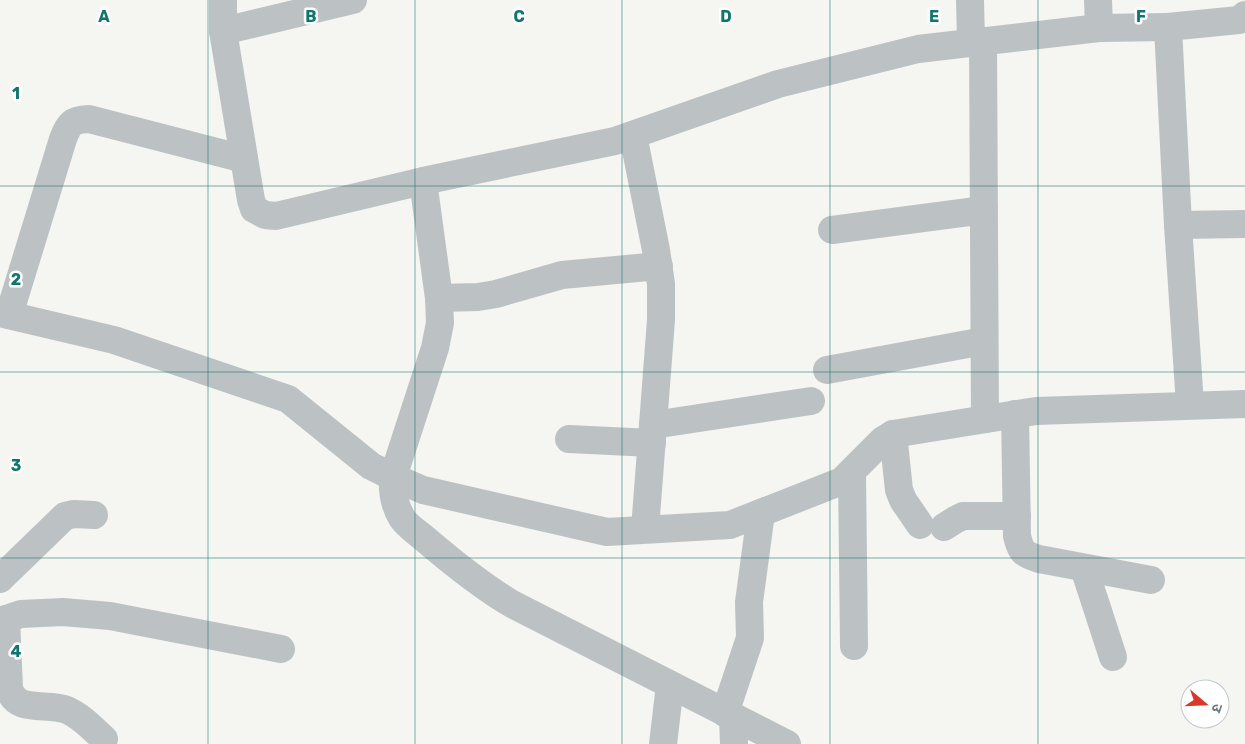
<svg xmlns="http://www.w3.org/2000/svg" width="1245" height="744" viewBox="0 0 1245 744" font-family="Rubik,'Noto Sans Devanagari',sans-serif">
<rect width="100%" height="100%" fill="#f5f5f2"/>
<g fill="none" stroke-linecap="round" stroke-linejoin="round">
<g stroke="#bcc2c4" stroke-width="28">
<polyline points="223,0 223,31 251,200 254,209 265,215 276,216 423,181 615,141 778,84 918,49 1099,28"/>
<polyline points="970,0 971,42"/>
<polyline points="1098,0 1099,28 1168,27 1178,225 1190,405"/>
<polyline points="1168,27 1239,20 1245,15"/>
<polyline points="223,31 353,0"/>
<polyline points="983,41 985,419"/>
<polyline points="633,135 656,250 661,284 661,320 645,529"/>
<path d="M423,181L439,298L440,323L435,348L393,477C392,492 394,505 402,518C407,526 418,533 425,539C453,563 480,585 512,604L787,744"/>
<polyline points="1178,225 1245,224"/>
<polyline points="832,230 984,210"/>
<polyline points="439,298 478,297 496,294 562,275 659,266"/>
<polyline points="0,313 114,340 288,399 371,466 393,477 423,490 607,532 730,525 842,481 883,440 893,434 1036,411 1245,404"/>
<path d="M9,315L63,139C69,123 72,120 89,119L244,159"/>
<polyline points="827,370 984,341"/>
<path d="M1015,414L1017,536C1021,552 1023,554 1039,559L1151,580"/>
<polyline points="653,425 811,401"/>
<polyline points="893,434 899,490 903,500 920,525"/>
<polyline points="569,439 652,443"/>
<polyline points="852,473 854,646"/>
<polyline points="944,527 955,520 963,516 1017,516"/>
<polyline points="1084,568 1113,657"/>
<polyline points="0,579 65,516 74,514 94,515"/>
<path d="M6,619L9,688C15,714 47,702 67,710C81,716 93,729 104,739"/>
<polyline points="0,621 21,614 63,612 110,616 281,649"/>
<polyline points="725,713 750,638 749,602 761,513"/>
<polyline points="733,717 734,744"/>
<polyline points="663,744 670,685"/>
</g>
</g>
<path fill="none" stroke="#0f766e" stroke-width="1" stroke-opacity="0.55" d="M208,0V744M415,0V744M622,0V744M830,0V744M1038,0V744M0,186H1245M0,372H1245M0,558H1245"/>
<g font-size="16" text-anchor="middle" font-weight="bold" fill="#0f766e" stroke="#fff" stroke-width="5" stroke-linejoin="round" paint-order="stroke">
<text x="104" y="22">A</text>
<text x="311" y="22">B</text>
<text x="519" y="22">C</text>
<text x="726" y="22">D</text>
<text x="934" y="22">E</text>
<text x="1141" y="22">F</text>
<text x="16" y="99">1</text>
<text x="16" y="285">2</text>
<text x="16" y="471">3</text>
<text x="16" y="657">4</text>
</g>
<g transform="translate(1205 704) rotate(109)"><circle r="24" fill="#ffffff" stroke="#c1cacd"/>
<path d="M0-4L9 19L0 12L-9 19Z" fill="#db362c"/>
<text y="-8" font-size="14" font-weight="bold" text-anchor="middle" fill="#657a82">उ</text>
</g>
</svg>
